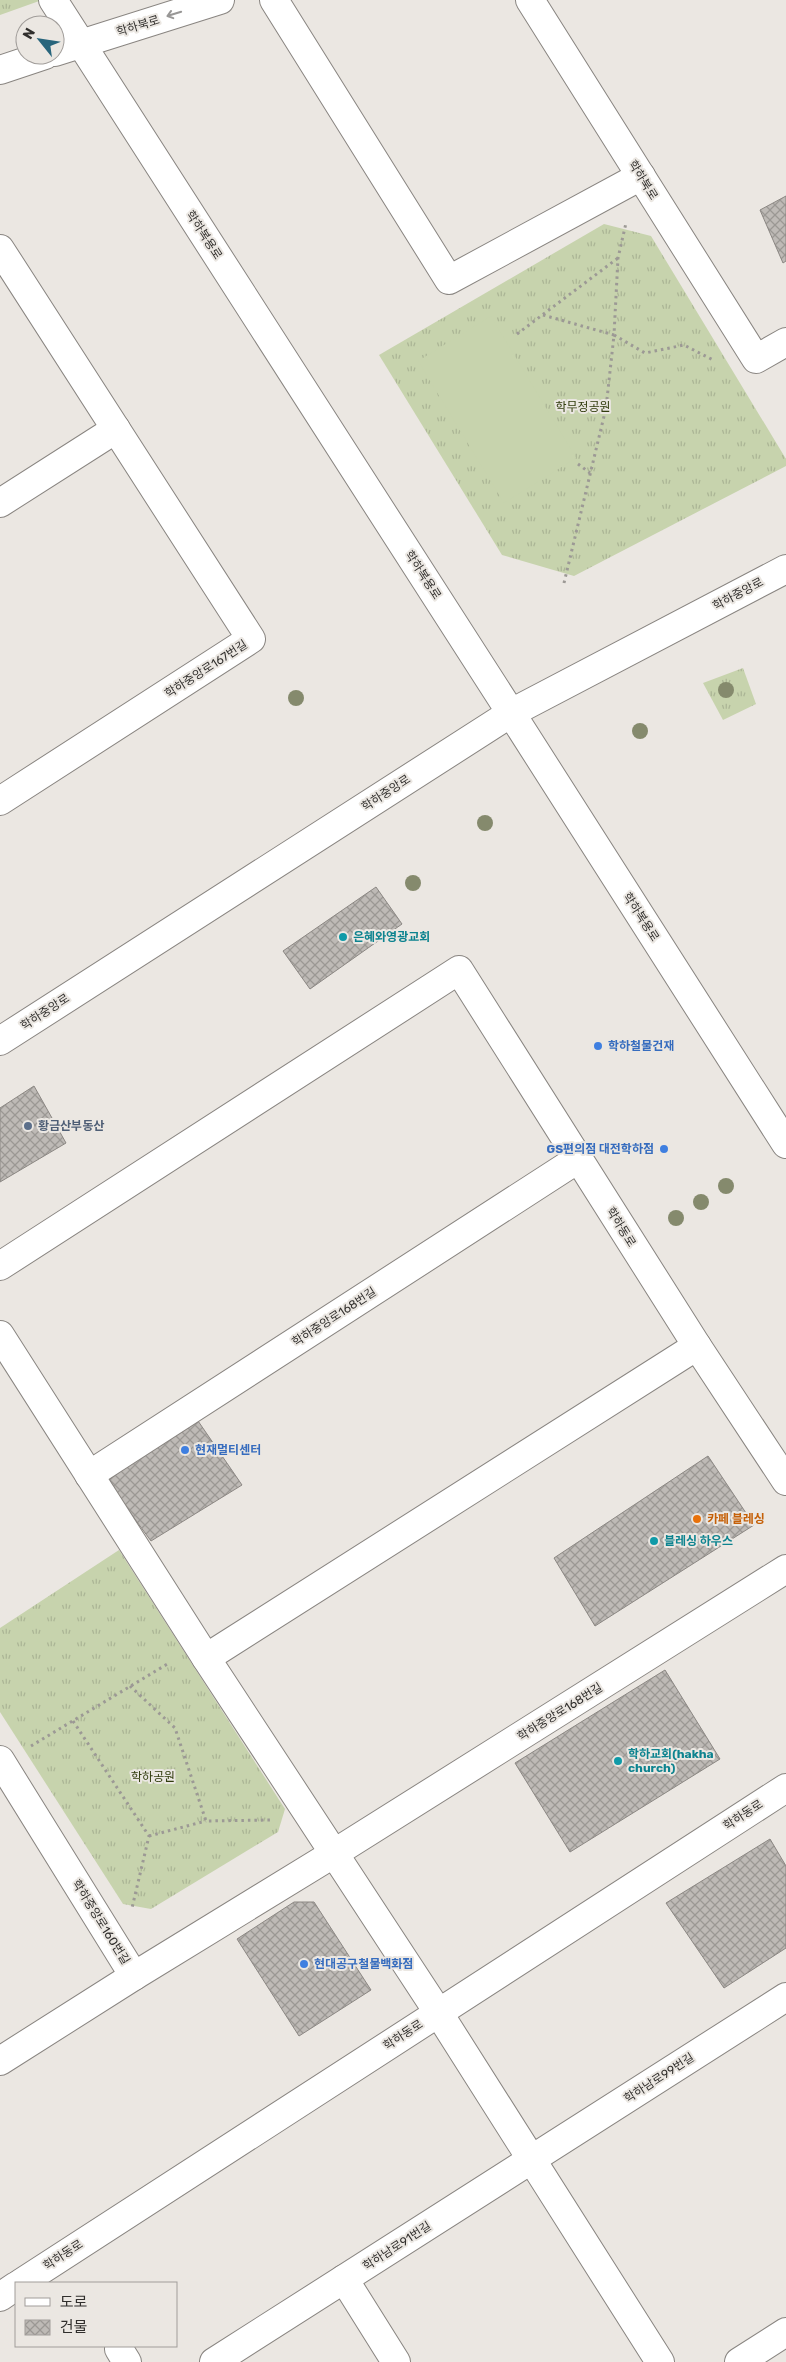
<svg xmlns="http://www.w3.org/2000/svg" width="786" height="2362" viewBox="0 0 786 2362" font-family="Rubik,'Noto Sans KR',sans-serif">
<defs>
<pattern id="grass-tufts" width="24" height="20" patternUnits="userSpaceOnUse" patternTransform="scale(1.25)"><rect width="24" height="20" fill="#c7d3ad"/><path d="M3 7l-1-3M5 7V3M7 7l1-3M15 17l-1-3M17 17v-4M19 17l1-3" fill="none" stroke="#abb595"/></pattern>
<pattern id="building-cross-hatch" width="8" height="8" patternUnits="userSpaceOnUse" patternTransform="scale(1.25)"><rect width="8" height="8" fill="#bebab6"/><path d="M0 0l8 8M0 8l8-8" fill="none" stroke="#9b9894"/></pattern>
</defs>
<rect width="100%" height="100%" fill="#ebe7e2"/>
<g fill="url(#grass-tufts)">
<polygon points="0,0 42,0 0,15"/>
<polygon points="604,224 651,236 786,459 786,466 574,576 502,555 379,355"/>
<polygon points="743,668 756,704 723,720 703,683"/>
<polygon points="119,1550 285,1809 278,1832 151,1909 123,1904 0,1712 0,1628"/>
</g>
<polygon fill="#c7d3ad" points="491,316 576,458 504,503 418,361"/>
<g fill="url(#building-cross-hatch)" stroke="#8b8783">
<polygon points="786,196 786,261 783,263 760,210"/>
<polygon points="376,887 402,924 310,989 283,951"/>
<polygon points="34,1086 66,1143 0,1182 0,1108"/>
<polygon points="196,1418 242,1485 151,1541 107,1481"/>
<polygon points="708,1456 754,1525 595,1626 554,1558"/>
<polygon points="665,1670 720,1759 570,1852 515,1763"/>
<polygon points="770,1839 786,1866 786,1948 724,1988 666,1903"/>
<polygon points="294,1902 314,1902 371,1990 299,2036 237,1939"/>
</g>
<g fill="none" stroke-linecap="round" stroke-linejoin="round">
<g stroke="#898581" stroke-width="30">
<g id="minor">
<polyline points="274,0 449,280 641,176"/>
<polyline points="530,0 756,359 786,342"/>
<polyline points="55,52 220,0"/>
<polyline points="0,70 45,55"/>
<polyline points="0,249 251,639 0,801"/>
<polyline points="0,503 116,429"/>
<polyline points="511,713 786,1144"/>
<polyline points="0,1266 459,970 697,1346 786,1481"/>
<polyline points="0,1335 206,1658 438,2012 660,2362"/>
<polyline points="89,1475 578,1159"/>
<polyline points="206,1658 697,1346"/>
<polyline points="0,1760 134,1976"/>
<polyline points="0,2061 134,1976 333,1854 786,1569"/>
<polyline points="344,2279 396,2362"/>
<polyline points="21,2283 786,1788"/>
<polyline points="0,2297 16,2286"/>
<polyline points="119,2349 127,2362"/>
<polyline points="214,2362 786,1997"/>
<polyline points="739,2362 786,2332"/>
</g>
</g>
<g stroke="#898581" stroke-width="30">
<g id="tertiary">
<polyline points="53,0 511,713"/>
<polyline points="0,1041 511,713 786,569"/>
</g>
</g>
<g stroke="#9c9995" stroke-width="3" stroke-dasharray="2.5 4" stroke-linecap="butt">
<polyline points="543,315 614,335 618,258 626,223"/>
<polyline points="517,334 618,258"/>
<polyline points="578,464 590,473"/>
<polyline points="564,583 606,408 614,335 645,353 684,345 715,361"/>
<polyline points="130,1686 175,1728 206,1821 271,1820"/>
<polyline points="73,1721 149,1836 132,1908"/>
<polyline points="31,1746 169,1663"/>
<polyline points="149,1836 206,1821"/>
</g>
<use href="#minor" stroke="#fff" stroke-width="28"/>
<use href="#tertiary" stroke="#fff" stroke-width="28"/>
</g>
<g fill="#858a6d">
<circle cx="726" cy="690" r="8"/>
<circle cx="296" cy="698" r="8"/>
<circle cx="640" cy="731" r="8"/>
<circle cx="485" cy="823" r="8"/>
<circle cx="413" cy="883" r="8"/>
<circle cx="726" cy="1186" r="8"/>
<circle cx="701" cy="1202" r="8"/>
<circle cx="676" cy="1218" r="8"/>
</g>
<defs><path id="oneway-shaft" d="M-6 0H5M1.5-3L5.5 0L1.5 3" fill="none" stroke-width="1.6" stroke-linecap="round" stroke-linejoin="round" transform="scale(1.25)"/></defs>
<use stroke="#989796" href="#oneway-shaft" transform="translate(174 14) rotate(163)"/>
<g fill="#0f9aa8" stroke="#ebe7e2" stroke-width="2">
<circle cx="343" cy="937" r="5"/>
<circle cx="654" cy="1541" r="5"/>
<circle cx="618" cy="1761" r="5"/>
</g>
<g fill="#3f7fe0" stroke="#ebe7e2" stroke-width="2">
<circle cx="598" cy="1046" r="5"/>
<circle cx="664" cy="1149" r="5"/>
<circle cx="185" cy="1450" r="5"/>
<circle cx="304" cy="1964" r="5"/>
</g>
<circle fill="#5c6f8a" stroke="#ebe7e2" stroke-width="2" cx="28" cy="1126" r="5"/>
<circle fill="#e8710a" stroke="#ebe7e2" stroke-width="2" cx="697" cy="1519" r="5"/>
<g text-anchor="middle" stroke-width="4" stroke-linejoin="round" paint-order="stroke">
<g font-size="12" fill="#312f2d" stroke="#ebe7e2">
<text transform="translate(138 26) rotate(-17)" y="4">학하북로</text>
<text transform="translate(643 180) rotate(58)" y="4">학하북로</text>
<text transform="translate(204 235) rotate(57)" y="4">학하복용로</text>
<text transform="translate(423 575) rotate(57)" y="4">학하복용로</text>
<text transform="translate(738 594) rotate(-28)" y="4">학하중앙로</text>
<text transform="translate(206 669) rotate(-33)" y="4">학하중앙로167번길</text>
<text transform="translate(386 793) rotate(-33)" y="4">학하중앙로</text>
<text transform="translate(641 917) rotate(57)" y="4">학하복용로</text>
<text transform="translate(45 1012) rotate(-33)" y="4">학하중앙로</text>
<text transform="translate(621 1227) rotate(58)" y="4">학하동로</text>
<text transform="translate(334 1317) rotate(-33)" y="4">학하중앙로168번길</text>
<text transform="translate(560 1712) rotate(-32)" y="4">학하중앙로168번길</text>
<text transform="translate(743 1815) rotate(-33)" y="4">학하동로</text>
<text transform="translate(101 1922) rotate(58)" y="4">학하중앙로160번길</text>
<text transform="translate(403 2035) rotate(-33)" y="4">학하동로</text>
<text transform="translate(659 2078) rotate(-33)" y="4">학하남로99번길</text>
<text transform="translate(397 2246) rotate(-33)" y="4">학하남로91번길</text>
<text transform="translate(63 2255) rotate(-33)" y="4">학하동로</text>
</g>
<g font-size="12" fill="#323d0e" stroke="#ebe7e2">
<text x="583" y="411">학무정공원</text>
<text x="153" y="1781">학하공원</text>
</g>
<g font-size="12" font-weight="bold" fill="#0d838f" stroke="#ebe7e2" text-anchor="start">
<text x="353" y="941">은혜와영광교회</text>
<text x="664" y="1545">블레싱 하우스</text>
<text x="628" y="1758">학하교회(hakha<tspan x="628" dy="14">church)</tspan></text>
</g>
<g font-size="12" font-weight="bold" fill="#366cbe" stroke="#ebe7e2" text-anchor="start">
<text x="608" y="1050">학하철물건재</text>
<text x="654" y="1153" text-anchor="end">GS편의점 대전학하점</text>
<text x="195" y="1454">현재멀티센터</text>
<text x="314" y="1968">현대공구철물백화점</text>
</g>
<g font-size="12" font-weight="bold" fill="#4e5e75" stroke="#ebe7e2" text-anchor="start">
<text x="38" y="1130">황금산부동산</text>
</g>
<g font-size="12" font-weight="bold" fill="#c56008" stroke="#ebe7e2" text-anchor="start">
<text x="707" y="1523">카페 블레싱</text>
</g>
</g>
<rect x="15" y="2282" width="162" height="65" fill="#ebe7e2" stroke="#a19d9a"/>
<rect x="25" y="2298" width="25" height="8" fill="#ffffff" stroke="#a19d9a"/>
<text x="60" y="2307" font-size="15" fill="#312f2d">도로</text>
<rect x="25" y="2320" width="25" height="15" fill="url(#building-cross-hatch)" stroke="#a19d9a"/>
<text x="60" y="2332" font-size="15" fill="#312f2d">건물</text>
<g transform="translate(40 40) rotate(300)"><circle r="24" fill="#ebe7e2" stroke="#a19d9a"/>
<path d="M0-4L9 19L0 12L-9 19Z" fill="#28657c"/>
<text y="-8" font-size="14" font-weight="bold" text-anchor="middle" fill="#312f2d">N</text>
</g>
</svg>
